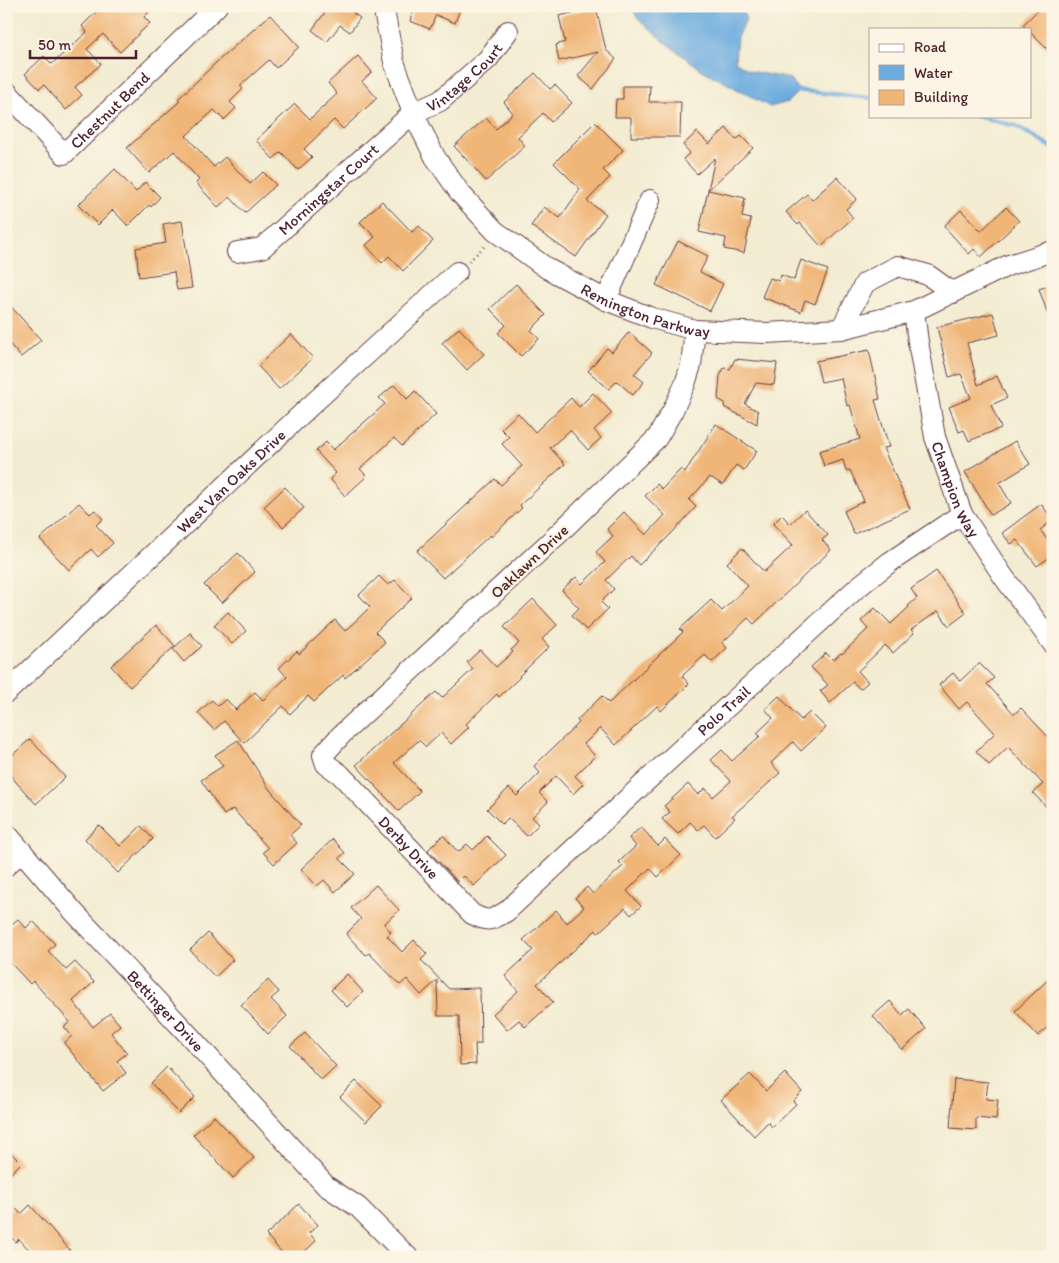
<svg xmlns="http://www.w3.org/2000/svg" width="1059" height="1263" viewBox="0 0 1059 1263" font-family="Itim,sans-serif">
<rect width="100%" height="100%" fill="#fcf5e5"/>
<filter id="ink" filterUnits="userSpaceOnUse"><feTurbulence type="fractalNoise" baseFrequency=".02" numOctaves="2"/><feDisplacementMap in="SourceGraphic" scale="10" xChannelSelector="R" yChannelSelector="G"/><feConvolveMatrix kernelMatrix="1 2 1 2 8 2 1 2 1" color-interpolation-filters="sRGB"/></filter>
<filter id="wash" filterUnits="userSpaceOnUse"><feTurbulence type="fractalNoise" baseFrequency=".0096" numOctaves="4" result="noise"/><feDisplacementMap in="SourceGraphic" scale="20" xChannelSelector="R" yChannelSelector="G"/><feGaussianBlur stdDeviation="1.12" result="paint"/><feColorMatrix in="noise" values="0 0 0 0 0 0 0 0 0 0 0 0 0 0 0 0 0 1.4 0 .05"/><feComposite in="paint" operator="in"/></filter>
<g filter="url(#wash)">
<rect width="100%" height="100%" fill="#f3ecd2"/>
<polygon fill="#6cacdf" stroke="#5b6685" points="632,6 741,6 746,20 737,37 735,61 750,71 790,79 799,91 788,102 770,107 702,70 667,44 637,18"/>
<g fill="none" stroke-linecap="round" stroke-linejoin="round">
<g stroke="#6cacdf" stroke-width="4.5">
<polyline points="795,90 870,98"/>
<polyline points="976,116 1016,126 1053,148"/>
</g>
</g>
<g id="blocks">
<g fill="#f0b678">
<polygon points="102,6 155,6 144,17 150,23 120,52 103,34 87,49 101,64 75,87 82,95 66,110 44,85 39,89 25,74 44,56 52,64 87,32 82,26"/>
<polygon points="330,6 358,6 353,13 360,18 350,32 340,25 327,42 312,30"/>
<polygon points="414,6 461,6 455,23 436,15 430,29 410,21"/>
<polygon points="1042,6 1053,6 1053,55 1030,32 1030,29 1027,29 1023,25"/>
<polygon points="596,7 606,50 616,59 593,89 578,76 598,52 559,61 556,45 565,42 559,16"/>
<polygon points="270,15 299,47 276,68 269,60 240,86 243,89 230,102 236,108 224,120 214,110 186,136 214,167 225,157 250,184 263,172 276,185 245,213 230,197 218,207 196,183 199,180 174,151 149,173 127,148 180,101 178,99 219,60"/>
<polygon points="358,56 372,72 362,81 377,98 343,129 334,120 304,149 312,157 298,170 281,152 273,159 256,140 295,104 310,119 337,94 328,83"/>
<polygon points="535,73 550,89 555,85 572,103 551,122 543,113 518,137 525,146 486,181 454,146 486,118 496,129 513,113 504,102"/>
<polygon points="623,86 650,86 649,102 681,102 680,137 631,137 631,117 615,117 616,99 623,99"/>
<polygon points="595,122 623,150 603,170 610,177 587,201 606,214 576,257 531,226 544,207 560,218 580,189 554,163"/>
<polygon points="726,128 736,140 741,136 753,148 708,190 715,158 697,174 683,159 690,153 683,145 697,132 709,144"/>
<polygon points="115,169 136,192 145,182 160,197 151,207 149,205 128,226 113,210 98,225 78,205"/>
<polygon points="837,177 857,199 846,209 853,218 821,246 800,223 798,225 786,212 807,194 812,200"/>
<polygon points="708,190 745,198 742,217 751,219 744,253 724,249 726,238 699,232"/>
<polygon points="382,201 412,232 419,226 433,241 403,271 389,256 382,263 366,245 375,237 360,222"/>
<polygon points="1006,207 1019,221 981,257 974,249 969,254 944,226 961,210 981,231"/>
<polygon points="182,221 192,288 177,290 174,272 139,277 136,248 166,243 163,224"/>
<polygon points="678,241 708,256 700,272 723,284 710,311 656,285"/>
<polygon points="801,260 828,270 815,304 805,300 801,312 762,297 770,278 779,281 781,275 794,280"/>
<polygon points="516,284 546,315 531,330 539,339 521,356 498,333 506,325 490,309"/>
<polygon points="1053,284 1053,323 1051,323 1039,289"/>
<polygon points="6,301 41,340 21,357 6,340"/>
<polygon points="993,313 999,335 967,343 978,385 997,376 1007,398 991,405 1001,428 969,441 964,430 959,432 949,407 971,398 961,374 949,377 937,327"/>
<polygon points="459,328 484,354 467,370 442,343"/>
<polygon points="629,332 652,353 634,374 644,382 633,395 617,381 609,389 588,371 607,348 612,352"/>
<polygon points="291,334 313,358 279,389 258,366"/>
<polygon points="869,350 880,399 875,400 889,447 883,448 910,509 854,534 844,511 864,501 850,470 846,471 843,460 824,466 819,451 860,439 850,405 847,406 841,378 821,382 816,361"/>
<polygon points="735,359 777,363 774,385 756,383 745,404 758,411 757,424 724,407 725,403 718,399 720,376 724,368 730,369"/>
<polygon points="394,385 407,399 415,391 436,414 402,446 394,438 360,469 367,476 345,496 330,479 336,473 316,451 326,442 333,450 385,404 379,398"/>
<polygon points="593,393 612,413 594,430 601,438 588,450 570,430 550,448 565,464 520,505 522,508 491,537 490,535 443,578 417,551 495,479 501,485 522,466 502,444 509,437 501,429 518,413 535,432 571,398 579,407"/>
<polygon points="716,424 757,451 744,470 736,465 723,485 710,477 689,500 696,507 671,534 639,565 631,556 606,580 614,589 601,602 608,609 586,630 572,615 579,608 562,590 576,577 582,584 605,562 596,552 613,536 607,529 624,512 646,535 665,515 645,496 657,484 662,489 681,469 685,472"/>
<polygon points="1015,441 1030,464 999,483 1011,503 991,515 965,472"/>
<polygon points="285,487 304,508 283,527 264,507"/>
<polygon points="79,503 90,514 95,510 103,519 96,525 113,543 98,557 91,549 69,570 40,539"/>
<polygon points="1041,504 1053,520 1040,530 1053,547 1053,555 1037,566 1017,540 1011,544 1002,533"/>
<polygon points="805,510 828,535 822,540 831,550 754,624 748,618 722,643 727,648 712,662 705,655 682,676 689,684 661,711 657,706 616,745 600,728 584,744 595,756 575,776 583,784 573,794 556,776 539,793 548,802 532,817 539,824 527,836 508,818 502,824 487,809 509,788 517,796 540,773 534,766 579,723 577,720 602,696 609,703 683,632 680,629 711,600 722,611 748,586 727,563 742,548 764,572 793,545 773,524 782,515 790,524"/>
<polygon points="238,553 255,572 222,603 204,585"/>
<polygon points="936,571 966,613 949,626 938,611 911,630 914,633 893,653 885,645 858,671 868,682 860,689 853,682 830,703 820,691 828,685 811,667 826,653 833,660 841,653 842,654 868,629 861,621 875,608 891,624 909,607 908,606 917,598 911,589"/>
<polygon points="379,576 388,585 395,580 412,598 375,632 385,642 345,678 343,675 314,702 308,696 290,714 283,706 244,743 224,721 214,730 198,713 212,700 218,706 226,699 236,710 255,692 263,700 287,677 279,668 297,651 299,654 335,620 345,631 370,607 359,595"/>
<polygon points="533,599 557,625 542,639 549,647 519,676 520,677 499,697 497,694 466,724 469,727 451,744 441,733 426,747 419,740 394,763 420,791 399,811 356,765 436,692 442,698 473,669 467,662 480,650 496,667 513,652 511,650 519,643 504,627"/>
<polygon points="228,612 246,631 232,644 214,625"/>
<polygon points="156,625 175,646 130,687 111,666"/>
<polygon points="190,633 202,646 184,662 173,649"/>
<polygon points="979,663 994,678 987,684 1014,714 1021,708 1053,742 1053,814 1033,793 1043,784 1008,747 989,765 976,751 995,733 967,702 959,709 939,685 953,673 960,681"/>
<polygon points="779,696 801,720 810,712 826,728 801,751 793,742 771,763 780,773 732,816 735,818 715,837 704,825 698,830 690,822 678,834 662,819 670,812 664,806 688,784 698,795 705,788 713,797 731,781 711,760 722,750 732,761 760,736 757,733 773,718 765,709"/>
<polygon points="30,739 65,777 36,804 6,771 6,761"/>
<polygon points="238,740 270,790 301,825 290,835 297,843 274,864 263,852 268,848 233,809 224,815 201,780 223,766 215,755"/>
<polygon points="99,825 120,846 141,826 153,839 118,873 85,839"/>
<polygon points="641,827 658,846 665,839 681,855 658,877 650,868 627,891 641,906 631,915 625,908 598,933 596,930 537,984 553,1002 525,1027 519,1020 507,1030 493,1014 518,991 505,976 533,950 523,940 556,910 567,923 584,907 575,898 587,887 593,894 623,866 619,862 636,846 629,838"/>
<polygon points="443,835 458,852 467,844 473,850 487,836 506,855 474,886 464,876 458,882 428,850"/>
<polygon points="333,839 345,853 339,858 355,874 335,892 324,880 317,886 301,869"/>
<polygon points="376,885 399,910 384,924 391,932 387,936 402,952 414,940 427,954 421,960 449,989 480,988 481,1044 475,1044 476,1064 460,1065 459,1016 438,1016 437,980 421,995 407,979 400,985 369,953 366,955 346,934 361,919 351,908"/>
<polygon points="18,919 26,928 33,921 55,944 48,951 66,970 75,962 94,982 73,1001 93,1027 110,1013 120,1025 111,1033 127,1053 117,1061 126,1073 103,1091 64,1043 72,1036 64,1027 70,1022 33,981 30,984 6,958 6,929"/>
<polygon points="208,933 233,960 215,977 190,950"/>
<polygon points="347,974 363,992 347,1007 331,990"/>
<polygon points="1053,975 1053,1022 1038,1036 1015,1011"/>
<polygon points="268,980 279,992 271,999 287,1016 268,1034 241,1005"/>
<polygon points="890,1001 902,1015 909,1009 926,1029 902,1050 873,1016"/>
<polygon points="305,1033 336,1066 321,1080 290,1046"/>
<polygon points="167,1067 195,1097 179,1113 151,1083"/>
<polygon points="785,1073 802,1092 793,1101 796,1104 772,1127 768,1122 754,1136 721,1100 750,1074 766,1091"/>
<polygon points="954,1079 988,1082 986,1099 998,1100 996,1120 976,1118 976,1130 950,1128"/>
<polygon points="356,1081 382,1106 366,1122 340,1097"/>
<polygon points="214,1116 254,1158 233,1178 193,1135"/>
<polygon points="6,1148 21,1163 6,1178"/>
<polygon points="299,1204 318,1225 309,1233 316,1241 299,1257 286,1257 266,1235"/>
<polygon points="30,1205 70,1250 62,1257 36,1257 19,1239 16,1242 6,1232 6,1214 14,1207 21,1214"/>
</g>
</g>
</g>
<g filter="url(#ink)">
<use href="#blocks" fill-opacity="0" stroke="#633e44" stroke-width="1"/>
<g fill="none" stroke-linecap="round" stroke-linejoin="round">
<g stroke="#633e44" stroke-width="22">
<g id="minor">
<path id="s1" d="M385,6V16L394,62L413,113L435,157L460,193L495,231L548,269L606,300L652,318L695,330L766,333L841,329L914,311L1009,265L1053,251"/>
<path id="s2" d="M6,91L64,154L217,6"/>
<path id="s3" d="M237,252L262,248L413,113L440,101L488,59L508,31"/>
<polyline points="606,300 650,200"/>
<path id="s4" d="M914,311L918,342L935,437L962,514L1003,576L1053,644"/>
<polyline points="841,329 865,283 898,266 928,275 953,293"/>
<path id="s5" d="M695,330L691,365L685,384L673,410L657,438L555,537L342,734L323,755L326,764L340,774L472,914C489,923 492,920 507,911L668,761L858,587L890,562L962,514"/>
<path id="s6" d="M6,693L308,408L457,272"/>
<path id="s7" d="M6,833L73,911L185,1031L326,1186L358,1207L408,1257"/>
<polyline points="6,866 22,851"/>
</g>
</g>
<polyline stroke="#633e44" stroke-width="2.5" stroke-dasharray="1 4" stroke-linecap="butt" points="469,261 487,244"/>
<use href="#minor" stroke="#fff" stroke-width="20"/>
</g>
</g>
<g text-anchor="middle" stroke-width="5" stroke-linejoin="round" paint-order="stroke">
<g font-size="16" fill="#4a1f2b" stroke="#fcf5e5">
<text dy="6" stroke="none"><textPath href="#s3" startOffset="291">Vintage Court</textPath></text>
<text dy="6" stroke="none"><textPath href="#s2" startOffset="149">Chestnut Bend</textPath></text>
<text dy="6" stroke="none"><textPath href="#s3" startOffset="114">Morningstar Court</textPath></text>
<text dy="6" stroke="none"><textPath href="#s1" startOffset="428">Remington Parkway</textPath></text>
<text dy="6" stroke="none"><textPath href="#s6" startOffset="309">West Van Oaks Drive</textPath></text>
<text dy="6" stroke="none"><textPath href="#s4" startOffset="184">Champion Way</textPath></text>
<text transform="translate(529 561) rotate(-43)" y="6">Oaklawn Drive</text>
<text dy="6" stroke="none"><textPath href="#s5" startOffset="1129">Polo Trail</textPath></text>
<text dy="6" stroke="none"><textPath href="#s5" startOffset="704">Derby Drive</textPath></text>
<text dy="6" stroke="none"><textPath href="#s7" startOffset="239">Bettinger Drive</textPath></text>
</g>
</g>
<rect width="1059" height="1263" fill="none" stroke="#fcf5e5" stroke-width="25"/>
<rect x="869" y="28" width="162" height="90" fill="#fcf5e5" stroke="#b59f9b"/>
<rect x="879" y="44" width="25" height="8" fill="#ffffff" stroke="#b59f9b"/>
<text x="914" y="52" font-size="15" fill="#4a1f2b">Road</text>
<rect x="879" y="65" width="25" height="15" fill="#6cacdf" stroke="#b59f9b"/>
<text x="914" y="78" font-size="15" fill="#4a1f2b">Water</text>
<rect x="879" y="90" width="25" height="15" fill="#f0b678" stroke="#b59f9b"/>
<text x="914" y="102" font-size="15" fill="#4a1f2b">Building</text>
<path d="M30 50v8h106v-8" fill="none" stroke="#4a1f2b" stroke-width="2.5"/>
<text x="38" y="50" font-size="15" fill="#4a1f2b" stroke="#fcf5e5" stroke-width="4" paint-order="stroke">50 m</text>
</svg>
